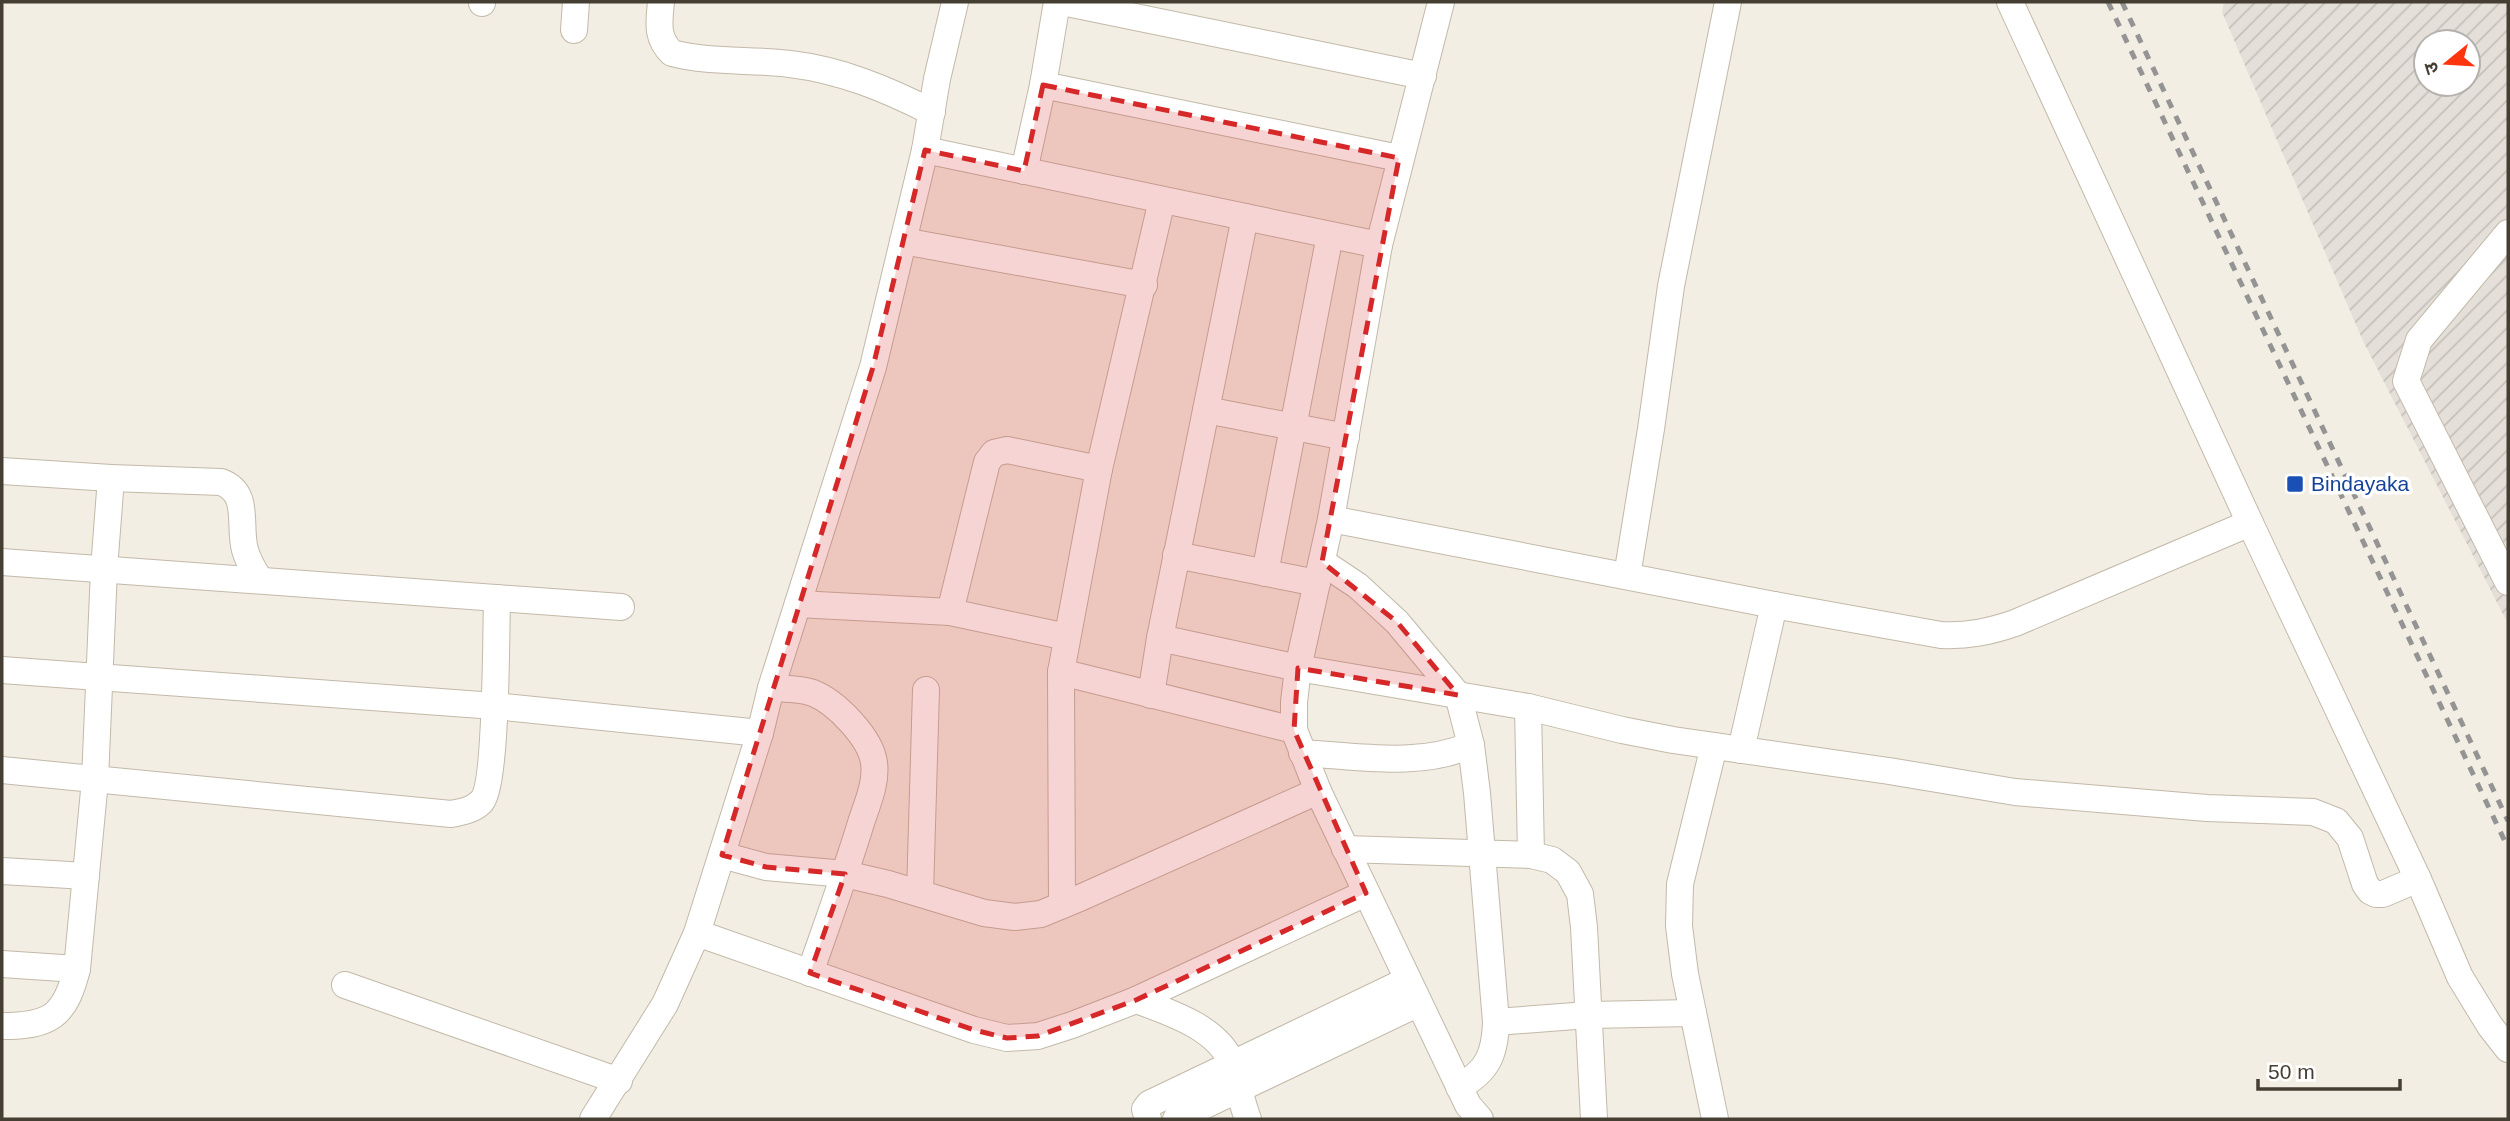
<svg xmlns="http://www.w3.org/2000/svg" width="2510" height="1121" viewBox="0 0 2510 1121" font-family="Arial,'Noto Sans Devanagari',sans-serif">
<defs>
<pattern id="industrial-furrows" width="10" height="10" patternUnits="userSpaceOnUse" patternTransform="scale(1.75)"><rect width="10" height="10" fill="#e5dfd9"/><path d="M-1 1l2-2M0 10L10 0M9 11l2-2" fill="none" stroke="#c6c0bb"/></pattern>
</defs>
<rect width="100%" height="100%" fill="#f3eee3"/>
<path fill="url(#industrial-furrows)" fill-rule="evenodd" d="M2224,2H2508V624L2363,341L2222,12ZM2426,42H2468V84H2426Z"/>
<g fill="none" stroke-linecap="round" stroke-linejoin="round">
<g stroke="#c2b9a9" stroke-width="28">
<g id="minor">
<path d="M661,2C659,22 656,38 672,53C710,63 751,59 790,64C841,70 886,89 932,112"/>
<polyline points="1062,2 1423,76"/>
<polyline points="2010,2 2250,523 2418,879 2460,977 2490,1026 2508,1049"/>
<polyline points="482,3 482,2"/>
<polyline points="574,30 576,2"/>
<polyline points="1043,85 1399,158"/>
<polyline points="925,150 1379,245 1441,2"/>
<polyline points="1024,171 1043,85 1057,2"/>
<polyline points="1162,200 1099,469 1061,672 1294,730"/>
<polyline points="2508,233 2419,340 2406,381 2508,582"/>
<polyline points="903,241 1144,285"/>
<polyline points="1379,245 1331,519 1298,668 1294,702 1294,730 1318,791 1468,1105 1480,1119"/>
<polyline points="1206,410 1346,437"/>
<path d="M2,471L111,478L221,482C251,493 238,525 245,550C248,561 254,571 260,580"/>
<path d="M1331,519L1774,605L1941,635C1968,636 1989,632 2015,623L2250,523"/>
<polyline points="1176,555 1317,583"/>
<polyline points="2,562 621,607"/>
<path d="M1322,562L1358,586L1397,622L1458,695L1471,745L1477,793L1496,1022C1495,1054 1488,1071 1459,1087"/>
<polyline points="1265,573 1330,235"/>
<polyline points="1627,576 1651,429 1671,286 1728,2"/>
<polyline points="798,604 950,612 1067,637"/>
<polyline points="950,612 987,462 994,453 1007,450 1099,469"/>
<polyline points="1160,638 1298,668 1528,707 1622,730 1673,740 1889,771 2015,792 2207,808 2313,812 2336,821 2350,838 2365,884 2370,891 2376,894 2383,894 2418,879"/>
<polyline points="2,670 495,706 760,733"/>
<polyline points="1061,672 1062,905"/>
<path d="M771,688C785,689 799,688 813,693C836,702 871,738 874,763C877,784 866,806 860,826C845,875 827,924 810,973"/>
<polyline points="1151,695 1160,638 1245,217"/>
<polyline points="1528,707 1531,855"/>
<polyline points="1714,746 1680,884 1679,926 1685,974 1715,1119"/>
<polyline points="1741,750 1774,605"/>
<path d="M1302,753C1358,756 1418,768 1471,745"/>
<path d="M2,770L451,814C462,812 473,810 481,802C497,786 496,629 497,598"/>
<polyline points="1345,849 1531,855 1552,860 1568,872 1580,894 1584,927 1594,1119"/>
<polyline points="722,855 766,867 845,874 888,884 984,913 1015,917 1041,914 1082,897 1318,791"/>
<polyline points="2,871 86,876"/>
<polyline points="920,893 926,690"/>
<polyline points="697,933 974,1030 1007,1038 1038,1036 1072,1025 1136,1000 1366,893"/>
<polyline points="2,964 77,969"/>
<polyline points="345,985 619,1081"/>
<path d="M1136,1000C1169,1012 1220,1028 1233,1066C1239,1084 1241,1102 1248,1119"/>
<polyline points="1496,1022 1588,1015 1693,1013"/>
<path d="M2,1026C51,1026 65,1016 77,969L95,780L104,569L111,478"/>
<polyline points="593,1119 665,1004 697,933 760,733 771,688 873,367 925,150 937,79 955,2"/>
<polyline points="1148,1119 1145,1109 1149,1104 1408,980"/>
<polyline points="1176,1119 1419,1003"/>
</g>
</g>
<use href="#minor" stroke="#fff" stroke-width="26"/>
<g stroke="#949494" stroke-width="5" stroke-dasharray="9 9" stroke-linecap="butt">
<polyline points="2108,2 2508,848"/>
<polyline points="2122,2 2508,821"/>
</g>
</g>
<path fill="#d62828" fill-opacity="0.2" stroke="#d62828" stroke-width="5" stroke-dasharray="14 9" stroke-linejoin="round" d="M1043,85L1399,158L1322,562L1397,622L1458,695L1298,668L1294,730L1366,893L1136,1000L1038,1036L1007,1038L974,1030L810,973L845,874L766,867L722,855L873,367L925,150L1024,171Z"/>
<rect fill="#1a4fb4" stroke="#fff" stroke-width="2.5" x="2286" y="475" width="18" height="18" rx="3.5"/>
<g text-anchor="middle" stroke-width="7" stroke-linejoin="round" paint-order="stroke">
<g font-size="21" fill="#164399" stroke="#fff" text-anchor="start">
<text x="2311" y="491">Bindayaka</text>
</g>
</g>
<rect width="2510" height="1121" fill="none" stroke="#453e33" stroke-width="7"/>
<g transform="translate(2447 63) rotate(252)"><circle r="33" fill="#ffffff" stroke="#b5b2ad" stroke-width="2"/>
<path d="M0-5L12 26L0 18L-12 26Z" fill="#ff350e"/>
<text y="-10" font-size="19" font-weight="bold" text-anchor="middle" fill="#453e33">उ</text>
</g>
<path d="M2258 1079v10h142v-10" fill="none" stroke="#453e33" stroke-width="3.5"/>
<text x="2268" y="1079" font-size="21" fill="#453e33" stroke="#ffffff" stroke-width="5" paint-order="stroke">50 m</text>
</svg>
